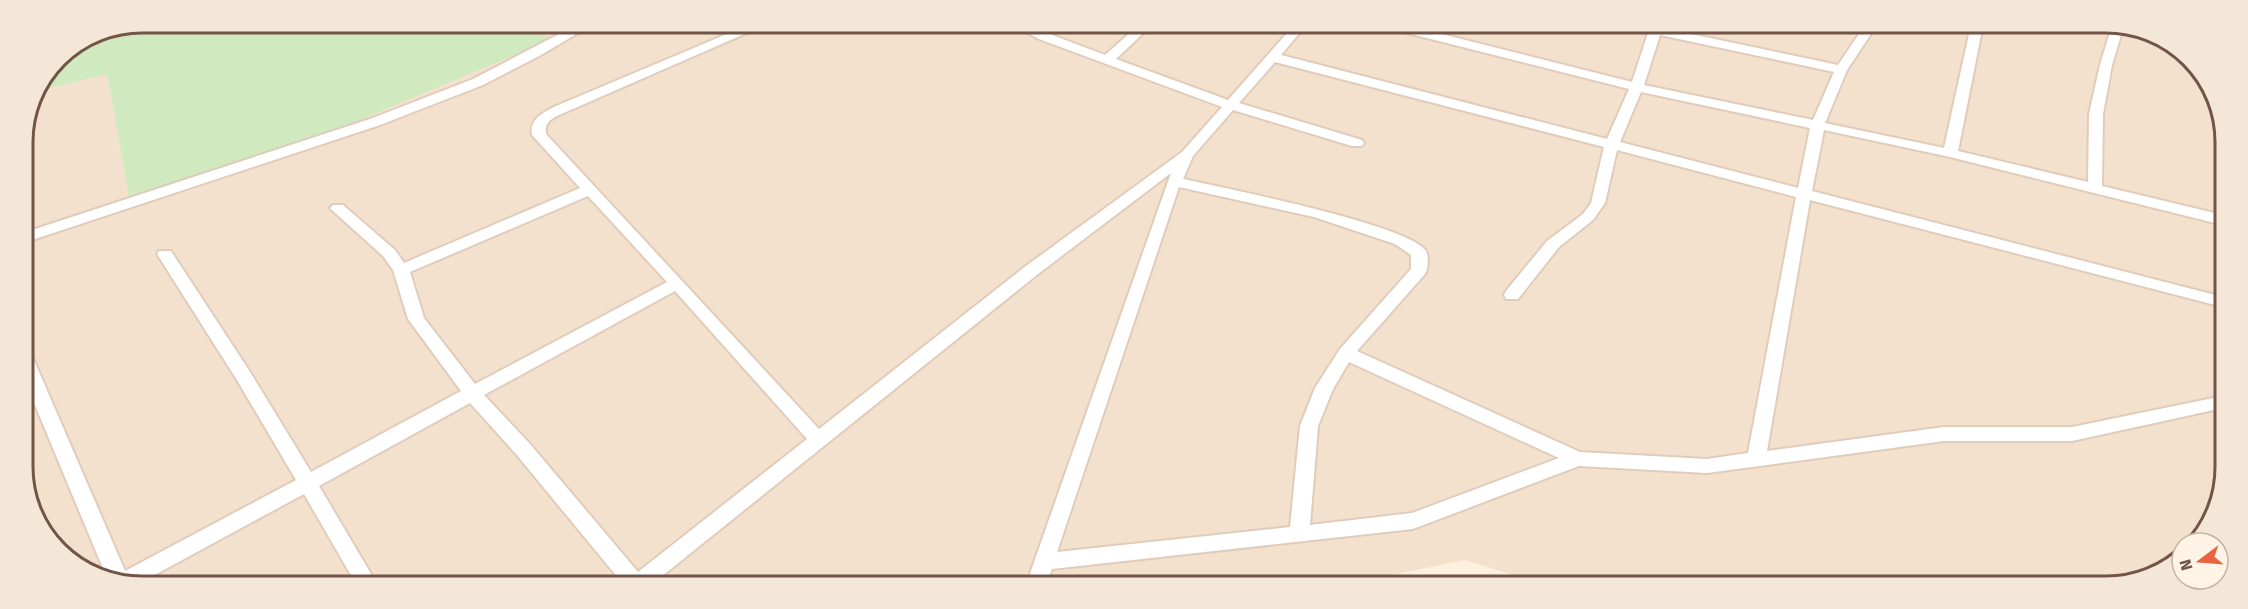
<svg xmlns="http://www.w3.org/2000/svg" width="2248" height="609" viewBox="0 0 2248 609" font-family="'Fira Sans',sans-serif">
<rect width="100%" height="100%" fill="#fcf0df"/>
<polygon fill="#f4e1cd" points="515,23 2130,25 2190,57 2223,118 2223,491 2193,543 2182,543 2182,558 2114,586 1548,586 1465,560 1344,585 118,584 57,551 25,491 23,134 34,92 107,74 127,187 535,32"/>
<polygon fill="#d0e9be" points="142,23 515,23 553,39 326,134 130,203 107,74 34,92 58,57 96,31"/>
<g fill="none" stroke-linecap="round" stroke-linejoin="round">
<g stroke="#e0ccbb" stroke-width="4">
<g id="street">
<polygon points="580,23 595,23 541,55 483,85 380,125 23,243 23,233 370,119 473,79"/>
<path d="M753,23H770L566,112C555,117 544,120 546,134L819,429L1026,266L1182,152L1222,107L1039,39L1016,27L1014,24H1028L1047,33L1105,55L1140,24H1153L1116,59L1228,100L1295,24H1307L1281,55L1607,139L1629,89L1383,27L1381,24H1402L1632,82L1648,33L1621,27L1619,24L1652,26L1666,24L1663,28L1838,65L1865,25H1877L1847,70L1825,123L1944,148L1971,25H1983L1958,151L2088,182L2089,114L2100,65L2112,25H2124L2112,65L2103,114L2102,186L2223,215V225L1950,157L1824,130L1812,191L2223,297V307L1810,200L1767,451L1944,427H2072L2223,396V408L2072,441H1944L1707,473L1579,466L1413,529L1052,569L1046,585H1026L1171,173L1038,274L651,585H624L516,454L470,403L319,486L377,584H356L304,494L138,584H118L107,578L35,405L24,408V395L30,392L24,379V352L30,354L33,358L125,571L296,480L237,380L157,254L159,251H171L250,372L311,472L461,391L408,319L393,270L383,256L333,211L330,208L333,205H343L395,250L404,263L580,188L532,135C529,119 544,112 556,106ZM1660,35L1834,72L1813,120L1644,85ZM1275,62L1604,147L1591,203L1583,214L1547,241L1506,291L1504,295L1506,299H1518L1559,247L1593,220L1605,203L1617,150L1796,197L1748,453L1707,459L1580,452L1357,351L1425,274C1428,269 1429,257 1426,251C1410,225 1220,187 1183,179L1193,156L1233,110L1352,146H1362L1364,143L1362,140L1239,103ZM1641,92L1810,128L1798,188L1620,142ZM1179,187L1314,217L1395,244L1411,255V269L1340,349L1315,388L1300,426L1290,527L1057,552ZM588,196L667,282L475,384L424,318L410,272ZM675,291L807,439L638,572L530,444L484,395ZM1349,362L1559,458L1412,513L1310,525L1318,426L1333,389Z"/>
<polygon points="2218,108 2223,118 2223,126 2216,122 2213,112"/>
</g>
</g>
<use href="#street" fill="#fff" fill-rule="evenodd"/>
</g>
<path d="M0 0H2248V609H0ZM142 33H2106A109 109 0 0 1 2215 142V467A109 109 0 0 1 2106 576H142A109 109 0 0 1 33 467V142A109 109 0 0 1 142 33Z" fill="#f4e7d8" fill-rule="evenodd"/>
<path fill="none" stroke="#725547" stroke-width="3" d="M142 33H2106A109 109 0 0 1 2215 142V467A109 109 0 0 1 2106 576H142A109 109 0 0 1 33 467V142A109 109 0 0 1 142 33Z"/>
<g transform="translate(2200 561) rotate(254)"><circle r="28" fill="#fff4e5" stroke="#c7b4a6" stroke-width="1.5"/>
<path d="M0-4.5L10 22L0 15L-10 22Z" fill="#e86342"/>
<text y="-9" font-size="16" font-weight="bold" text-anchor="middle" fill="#725547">N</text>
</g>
</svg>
